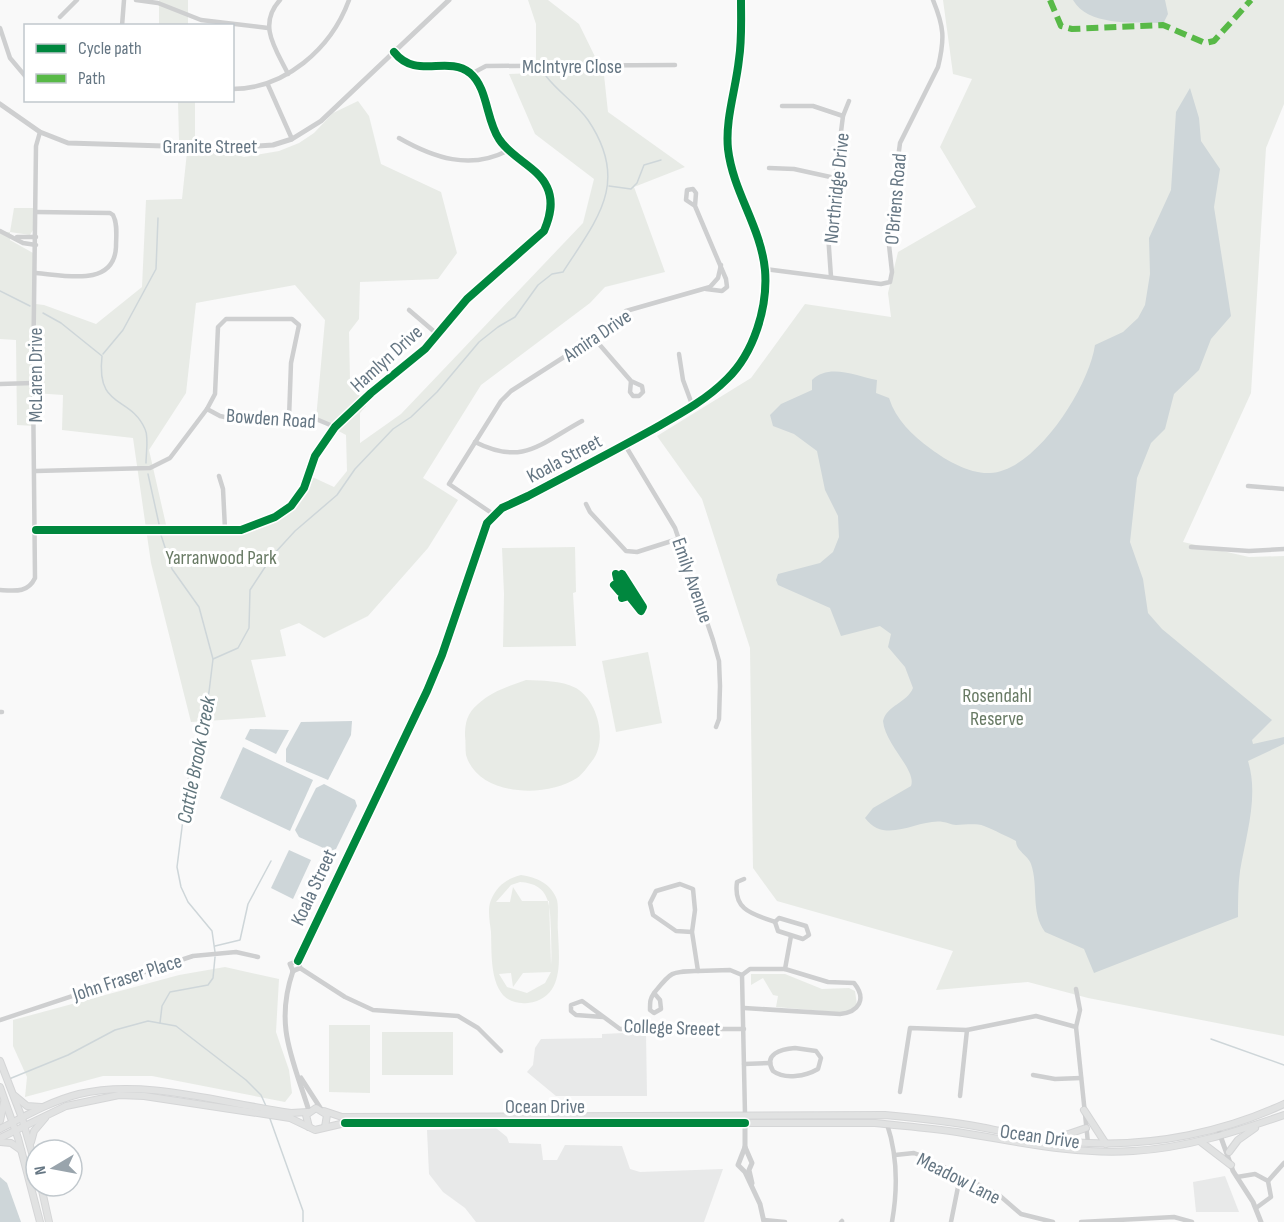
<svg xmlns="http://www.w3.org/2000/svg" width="1284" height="1222" viewBox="0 0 1284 1222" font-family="'Sofia Sans Condensed',sans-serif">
<rect width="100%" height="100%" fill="#f9f9f9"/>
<g fill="#e8e9e9">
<polygon points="646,1032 647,1096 556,1096 527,1072 533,1065 535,1048 541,1039 602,1038 602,1034"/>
<polygon points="496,1128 507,1137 509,1143 541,1144 543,1160 557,1160 565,1145 622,1146 630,1169 640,1172 723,1169 704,1222 476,1222 465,1208 443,1192 429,1174 427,1130"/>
<polygon points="1225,1176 1239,1212 1196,1212 1193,1182"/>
</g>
<g fill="#e8ebe6" fill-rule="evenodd">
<rect x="159" y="0" width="29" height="25"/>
<path d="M528,0H548L579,24L604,75L608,112L685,167L634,187L665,272L605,287L590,303L481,385L423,478L458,500L428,548L368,616L324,638L299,623L280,630L286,656L251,660L266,717L191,722L151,563L133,438L62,430L63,395L34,393L35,426L17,425L16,340L0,339V233L10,232L14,208H34L33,230L30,235L10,232V240L33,253L36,304L44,305L96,324L142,287L146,200L182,199L187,152L232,153L244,157L279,151L299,143L314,133L333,113L358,101L369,116L381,164L441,192L457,253L438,279L360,282L359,319L349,332L350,381L366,406L360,413V443L401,414L583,223L594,179L535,134L509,74L536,73V24ZM295,285L325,320L316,419L346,435L347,471L334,487L308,475C285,539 223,530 167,529L149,450L186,393L196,303Z"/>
<polygon points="943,0 1284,0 1284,104 1266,148 1251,393 1183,542 1249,557 1284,556 1284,1036 1088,998 1028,982 936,990 953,951 777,901 753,868 750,648 702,499 657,436 751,378 805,304 891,317 888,293 898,252 976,207 940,147 972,79 953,74"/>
<polygon points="178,101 195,101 195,140 179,140"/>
<polygon points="575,547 576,592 573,593 576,646 503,647 504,594 502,548"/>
<polygon points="648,652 662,723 616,732 602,661"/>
<path d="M526,680C542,681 561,680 576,688C598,701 608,741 592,761C588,766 583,774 577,778C547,798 478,797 466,755C465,749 466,742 465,736C465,723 467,713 478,704C492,691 509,686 526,680Z"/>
<path d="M521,875C536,877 552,884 557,900C559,909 557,922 558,932C559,959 565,998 528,1003C488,1007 492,958 491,932C490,923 487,909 491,900C497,886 506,879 521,875ZM520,882C551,884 550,906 551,931C551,942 552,954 551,965L549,901H522L513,887L510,902H496L511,885ZM551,972L545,983L527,993L507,987L499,974L511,973L513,987L523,973Z"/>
<polygon points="225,967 279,979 276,1032 289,1070 292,1093 285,1102 152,1076 103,1076 25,1097 27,1077 13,1046 13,1020 179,975"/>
<polygon points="751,974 785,974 822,989 849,988 855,991 857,1005 846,1013 776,1007 778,996 773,995 763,978 751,985"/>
<polygon points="329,1025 370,1025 370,1093 329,1092"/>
<rect x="382" y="1032" width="71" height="43"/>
</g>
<g fill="#ced6d9">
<path d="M1073,0H1165L1168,14L1164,22L1158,23C1131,22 1088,26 1073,0Z"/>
<path d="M1190,88L1199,118L1201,141L1220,169L1214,207L1231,316L1211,339L1199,370L1174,394L1165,429L1151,443L1137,478L1130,542L1143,579L1148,613L1162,629L1272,720L1252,740L1253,744L1284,737V744L1248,761C1259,796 1246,835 1240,871C1238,886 1238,902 1238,917L1094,973L1084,949L1045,932C1030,911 1039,887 1031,864C1028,855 1016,851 1016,841C1004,835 996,831 984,826C976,823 964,825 956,825C951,825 947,822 943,822C918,818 886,846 865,818L873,808L911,786C917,770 885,745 883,721C887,705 907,703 913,688L905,667L888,647L891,634L880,626L841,636L830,608L778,585L776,580L778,574L820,563L833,552L839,537L838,516L825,490L817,451L794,434L773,426L770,415L781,404L812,390V380C829,363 856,376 877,380L876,393L889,398C896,420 912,435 931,449C947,461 970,474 990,473C1036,471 1089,387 1095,345L1123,332L1138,318L1145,305L1150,274L1149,238L1171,190L1176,112Z"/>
<polygon points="352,721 351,735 328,780 286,762 286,749 301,722"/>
<polygon points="250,729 289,730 276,754 245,739"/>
<polygon points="243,747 313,780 290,831 220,798"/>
<polygon points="324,784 355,800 357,806 336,849 330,851 299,837 295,830 316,788"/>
<polygon points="289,850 311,860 293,899 271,888"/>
<polygon points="0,1177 7,1183 21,1222 0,1222"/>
</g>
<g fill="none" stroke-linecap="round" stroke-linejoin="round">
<g stroke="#ced6d9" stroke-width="1.5">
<polyline points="609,186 631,189 637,183 644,165 661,160"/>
<polyline points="0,291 30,306"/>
<path d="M43,313L61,323L102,356C96,410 130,395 145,429C149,437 146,453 146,463"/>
<polyline points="103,354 123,330 156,269 158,218"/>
<polyline points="148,474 159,524"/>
<polyline points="161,535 172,569 199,607 213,659 209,692 188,780 177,867 181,887 188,902 212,931 215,952"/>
<path d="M213,659L238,648L249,628L250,590L273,555L295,531L337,495L355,469L393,429L411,417L437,392L479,342L498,327L515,317L538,285L552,274L563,272C598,218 630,182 588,120C576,103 558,92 546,76"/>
<polyline points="215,946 240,940 248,904 271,861"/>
<polyline points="160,1023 162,1006 170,992 208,985 213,978 215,957"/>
<polyline points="1211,1039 1284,1065"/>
<polyline points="9,1079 68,1055 115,1030 148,1021 176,1026 246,1080 261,1095 266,1106"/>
<polyline points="269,1116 303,1211 303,1222"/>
</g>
<g stroke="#d5d6d7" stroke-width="8">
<g id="secondary">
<polyline points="0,1061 22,1118 36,1167"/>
<polyline points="0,1087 18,1138 40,1222"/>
<polyline points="15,1096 27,1106 41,1107"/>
<polyline points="1084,1110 1106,1144"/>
<path d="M324,1111L342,1117L885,1115C917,1118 949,1121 980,1127C1016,1134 1052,1142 1089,1143C1155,1146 1224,1132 1284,1104"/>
<polyline points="0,1121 4,1102"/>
<polyline points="309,1127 306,1115 316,1108 327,1115 325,1127"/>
<path d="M0,1129C25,1116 51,1101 79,1094C146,1078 224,1104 291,1113L308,1112"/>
<path d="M0,1138L66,1106L119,1095L144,1096L290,1118L315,1130L345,1123H875C902,1126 929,1128 957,1132C1016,1141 1072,1155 1133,1151C1186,1148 1235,1132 1284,1115"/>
<polyline points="1054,1139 1086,1128"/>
<polyline points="0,1142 11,1143 21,1150"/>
<polyline points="31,1142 34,1131 45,1118"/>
<polyline points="1201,1142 1231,1165"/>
<polyline points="1229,1152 1238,1140 1255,1128"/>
<polyline points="41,1186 49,1222"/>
</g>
</g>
<g stroke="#cecfd0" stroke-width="4.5">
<polyline points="136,0 158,3 201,20 268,28"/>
<path d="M280,0C257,25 276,49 288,74"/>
<polyline points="60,17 77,0"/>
<polyline points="122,26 124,0"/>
<polyline points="0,28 10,58 26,77"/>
<polyline points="471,74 486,66 675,65"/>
<polyline points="268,85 292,139"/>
<path d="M232,89C285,89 331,49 349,0"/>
<polyline points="782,106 813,106 843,116"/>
<path d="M399,138C434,158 470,170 507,151"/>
<polyline points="769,168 794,169 835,178"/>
<polyline points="695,206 686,200 687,190 693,189 696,193 695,206 726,279 727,287 722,291 706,289"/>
<polyline points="0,231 23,243 36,245"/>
<polyline points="17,237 36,237"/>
<path d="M765,269L881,284L890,282L892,272L888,236L900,143L938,67C945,38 944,27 933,0"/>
<path d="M36,273C64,275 114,288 116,247C116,236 118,224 113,215L110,213L36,212"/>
<polyline points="831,277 828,234 843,116 849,101"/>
<polyline points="409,310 437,334"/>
<polyline points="592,336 631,381 642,386 643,392 639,396 633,396 630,392 631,381"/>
<polyline points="679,354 683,380 693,407"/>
<polyline points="0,384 33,383"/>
<polyline points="207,409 220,416 229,418 316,419 335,427"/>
<path d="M475,442C523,466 540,444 582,421"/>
<polyline points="625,445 675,528 713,640 719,661 720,686 719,719 716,727"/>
<polyline points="36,471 150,468 170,458 207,409 215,394 218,327 226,319 292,319 299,325 291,363 289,418"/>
<polyline points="219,476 223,489 225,529"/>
<polyline points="1248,486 1284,489"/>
<polyline points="586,504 590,512 626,551 637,552 678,539"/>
<polyline points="493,514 449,484 501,401 511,391 575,350 626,311 710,287 718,278 721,265"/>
<path d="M36,530H241L275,517L291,506L304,488L315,456L335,427L371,393L425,349L467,299L544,231C550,217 554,202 547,187C538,167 511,158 499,139C486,120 488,88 470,73C447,55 416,80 394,52"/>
<polyline points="1191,547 1249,551 1284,549"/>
<path d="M0,590C15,591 28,593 35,578L33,383L36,146L40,132"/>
<polyline points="0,712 2,712"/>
<path d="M744,879L737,882C733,910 752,914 775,922"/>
<polygon points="779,918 806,926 809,935 803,939 778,931 775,922"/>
<polyline points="692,932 676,931 653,915 650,903 656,891 680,884 693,889 695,910 692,932 698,971 730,970 742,975"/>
<polyline points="300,968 345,997 373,1010 458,1016 478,1028 501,1051"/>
<polyline points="742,975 745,1114"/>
<polyline points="742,975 750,969 785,969 791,936"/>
<polyline points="1076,989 1080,1010 1076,1027"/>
<path d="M654,993L660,1000L661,1009L654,1013L650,1010C650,1001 650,999 654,993C672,971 670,972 698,971"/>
<path d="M744,1008L840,1014C859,1012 867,999 854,983L828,982L785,969"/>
<polyline points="603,1017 576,1015 571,1011 571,1005 582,1001 620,1029 744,1029"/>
<polyline points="0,1020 193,956 236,952 258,957"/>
<path d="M795,1048L816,1051L821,1058L818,1069C806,1076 785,1080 773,1071C763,1054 781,1049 795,1048Z"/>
<polyline points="744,1064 770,1063"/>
<polyline points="1033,1075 1055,1079 1081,1078"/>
<polyline points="900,1092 910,1028 967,1030 1036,1016 1076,1027 1088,1143"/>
<polyline points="960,1096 967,1030"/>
<path d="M887,1124C898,1157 898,1188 892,1222"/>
<polyline points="895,1155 914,1153 922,1156 999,1195 1021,1214 1053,1222"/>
<polyline points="1237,1177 1255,1174 1268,1181 1271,1197 1256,1208"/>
<polyline points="1268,1181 1284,1163"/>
<polyline points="764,1220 785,1222"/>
<polyline points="841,1222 842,1221"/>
<polyline points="951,1222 960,1177"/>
<polyline points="1081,1222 1174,1217 1192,1222"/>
</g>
<g stroke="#cecfd0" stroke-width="5">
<polyline points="0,104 40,132 68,143 228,148 273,145 292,139 321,121 449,0"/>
<path d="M298,961L427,691L442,655L487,523L502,508L528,496C568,475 608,454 648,432C676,416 704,402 727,379C754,353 768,307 765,270C761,227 733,192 728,149C725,119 736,89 739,59C742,40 741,20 741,0"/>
<path d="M293,971C274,1026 293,1059 309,1111"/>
<polyline points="293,971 290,964 298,961"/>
<polyline points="293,971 300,968 298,961"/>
<polyline points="301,1078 321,1109"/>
<polyline points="745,1119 745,1147 738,1165 745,1172 760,1204 764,1222"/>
<polyline points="1219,1132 1233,1171 1253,1202 1261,1222"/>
<polyline points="745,1147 752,1163 749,1170 752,1183"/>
</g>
<use href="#secondary" stroke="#e1e2e2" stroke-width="6"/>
<polyline stroke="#58b947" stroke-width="6" stroke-dasharray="12 6" stroke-linecap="butt" points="1050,0 1061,26 1072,29 1163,25 1205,43 1214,41 1251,0"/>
<g stroke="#fff" stroke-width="11">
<g id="cycleway">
<path d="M36,530H241L275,517L291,506L304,488L315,456L335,427L371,393L425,349L467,299L544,231C550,217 554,202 547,187C538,167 511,158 499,139C486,120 488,88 470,73C447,55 416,80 394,52"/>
<polyline points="614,585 620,592 616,574 623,591 626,591 620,578 622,574 643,607 641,611 629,596 622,598"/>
<path d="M298,961L427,691L442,655L487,523L502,508L528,496C568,475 608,454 648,432C676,416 704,402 727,379C754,353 768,307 765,270C761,227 733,192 728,149C725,119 736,89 739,59C742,40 741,20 741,0"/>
<polyline points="345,1123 745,1123"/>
</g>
</g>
<use href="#cycleway" stroke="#00873e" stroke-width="8"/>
</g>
<g text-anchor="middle" stroke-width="6" stroke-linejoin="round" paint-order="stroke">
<g font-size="20" fill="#657683" stroke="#fff">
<text x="572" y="73">McIntyre Close</text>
<text x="210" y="153">Granite Street</text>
<text transform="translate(836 188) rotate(-84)" y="7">Northridge Drive</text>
<text transform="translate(895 199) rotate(-85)" y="7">O'Briens Road</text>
<text transform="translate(597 335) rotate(-34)" y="7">Amira Drive</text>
<text transform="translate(386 358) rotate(-42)" y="7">Hamlyn Drive</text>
<text transform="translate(35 375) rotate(-90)" y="7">McLaren Drive</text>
<text transform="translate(271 418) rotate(4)" y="7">Bowden Road</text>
<text transform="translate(564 458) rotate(-28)" y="7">Koala Street</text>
<text transform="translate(693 580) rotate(71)" y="7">Emily Avenue</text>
<text transform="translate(313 887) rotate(-65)" y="7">Koala Street</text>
<text transform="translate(127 977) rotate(-18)" y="7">John Fraser Place</text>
<text transform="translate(672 1027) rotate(2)" y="7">College Sreeet</text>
<text x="545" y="1113">Ocean Drive</text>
<text transform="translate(1040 1136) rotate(8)" y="7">Ocean Drive</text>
<text transform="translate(959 1178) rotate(27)" y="7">Meadow Lane</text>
</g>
<g font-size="20" fill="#687a64" stroke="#fff">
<text x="221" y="564">Yarranwood Park</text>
<text x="997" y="702">Rosendahl<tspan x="997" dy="23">Reserve</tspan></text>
</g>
<g font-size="21" font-style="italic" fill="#60757c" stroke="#fff">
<text transform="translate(196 760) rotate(-79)" y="7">Cattle Brook Creek</text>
</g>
</g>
<rect x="24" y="24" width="210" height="78" fill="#ffffff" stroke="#c1c8cd" stroke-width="1.5"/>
<rect x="36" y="44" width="30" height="9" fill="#00873e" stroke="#c1c8cd" stroke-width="1.5"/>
<text x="78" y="54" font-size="18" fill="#657683">Cycle path</text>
<rect x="36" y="74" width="30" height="9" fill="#58b947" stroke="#c1c8cd" stroke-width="1.5"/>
<text x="78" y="84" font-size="18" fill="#657683">Path</text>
<g transform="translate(54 1168) rotate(260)"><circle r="28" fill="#ffffff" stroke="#c1c8cd" stroke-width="1.5"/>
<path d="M0-4.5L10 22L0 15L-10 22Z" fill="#99a4ac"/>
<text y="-9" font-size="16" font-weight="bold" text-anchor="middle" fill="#657683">N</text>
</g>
</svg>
